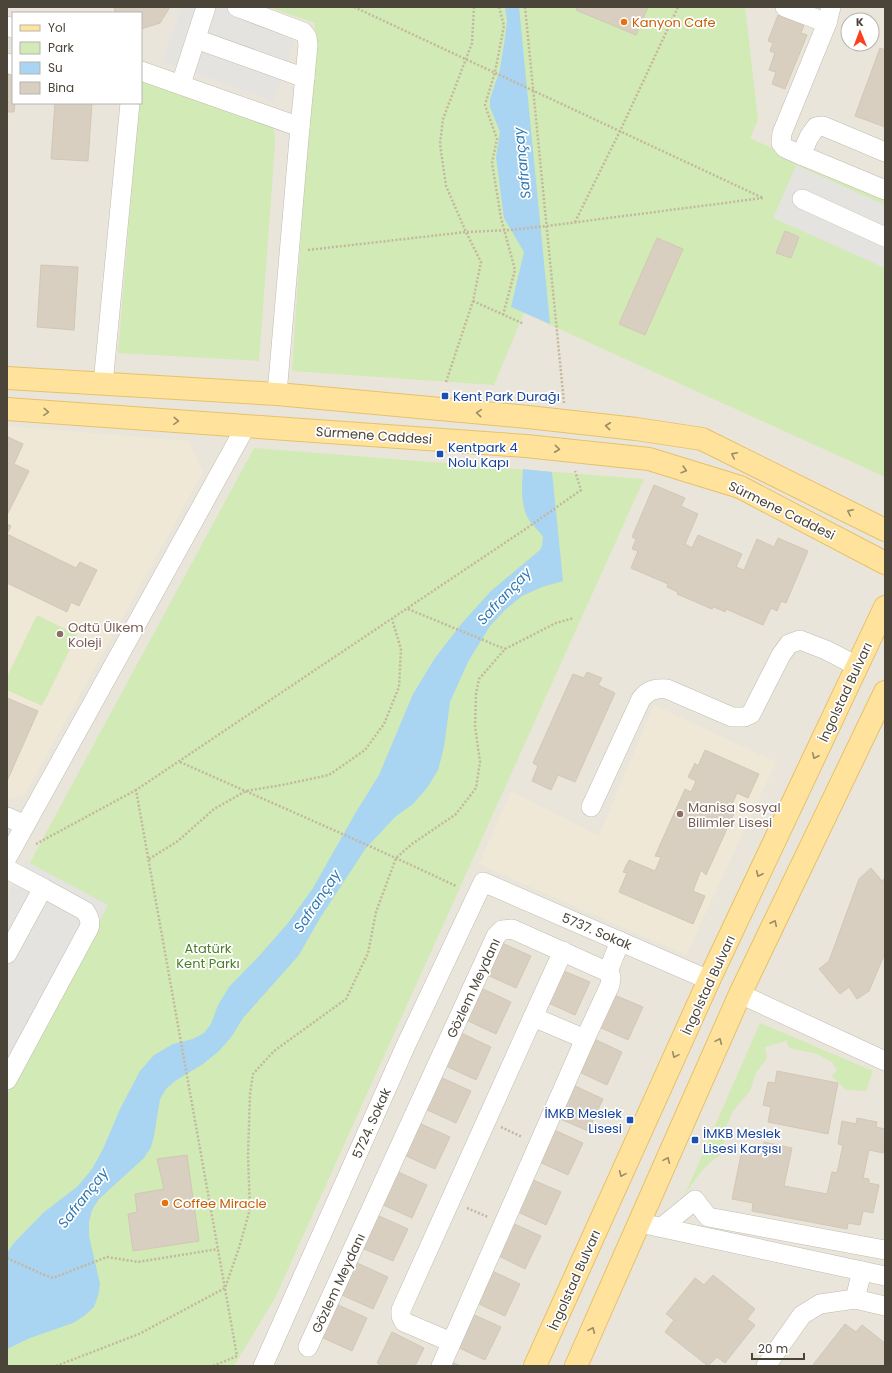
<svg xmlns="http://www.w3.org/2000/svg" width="892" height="1373" viewBox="0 0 892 1373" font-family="Poppins,sans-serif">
<rect width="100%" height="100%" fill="#f6f3ec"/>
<path fill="#eae5da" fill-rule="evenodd" d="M7,7H885V1366H7ZM13,13H141V103H13ZM848,20H872V44H848Z"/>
<g fill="#efe8d6">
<polygon points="7,426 189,441 203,472 24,796 7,799"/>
<polygon points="654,705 776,762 686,955 479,864 511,791 599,836"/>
</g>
<g fill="#d2eab5">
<polygon points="272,7 745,7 758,120 750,138 885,200 885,477 524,313 494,385 292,371 315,23 271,8"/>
<polygon points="148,75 274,128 275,145 259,361 118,353 139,103 141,103 141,82"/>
<polygon points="254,448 644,479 275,1298 234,1366 7,1366 7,905"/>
<polygon points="37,615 77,635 42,706 7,690 7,677"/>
<path d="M760,1023L873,1071L866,1091L846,1090L832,1076L837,1070L832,1062L817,1054L789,1048L786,1041L765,1047L767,1058L756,1073L750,1091L733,1111L726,1127L722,1154C705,1163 696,1179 685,1194Z"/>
</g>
<g fill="#e5e3e0">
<polygon points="182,7 265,7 263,10 301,24 273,101 162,61"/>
<polygon points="796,165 885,205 885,268 773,218"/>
<polygon points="26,861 108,905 7,1095 7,896"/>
</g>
<g fill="#a9d4f2">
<polygon points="505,7 519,7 550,324 511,307 524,252 504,218 496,157 500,132 490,107 490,99 500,69 505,38 507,21"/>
<path d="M523,469L552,472L563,581L542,587L522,596L505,610L490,626L468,662L450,702L444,747L438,770L427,788L413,804L395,817L366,848L320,918L299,955L243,1018L232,1036L219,1051L203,1064L175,1081L166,1089L160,1099L154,1136L151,1147L144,1158L99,1199L92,1210L89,1222V1236L100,1284L98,1296L94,1307L84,1316L73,1323L30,1338L7,1349V1253L13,1244L43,1213L78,1186L92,1169L103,1149L120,1109L140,1071L154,1055L173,1044L193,1039L204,1033L211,1024L218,1005L229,987L260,955L288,923L313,888L356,812L379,775L413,694L435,658L462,623L491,591L540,550L542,546L543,537C539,530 533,526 529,520C520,505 522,485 523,469Z"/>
</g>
<g fill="#d8cfc1" stroke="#d3c7b4">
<polygon points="114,7 170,7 160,23 141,29 141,13 115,13"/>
<polygon points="577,7 648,7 636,35 576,10"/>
<polygon points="778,15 804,25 801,33 807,35 785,89 772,84 776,72 769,70 775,53 770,51 773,43 768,41"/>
<polygon points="880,48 885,50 885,127 855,116"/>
<polygon points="7,74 13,75 13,103 15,103 14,112 7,112"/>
<polygon points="55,103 92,103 88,161 51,159"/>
<polygon points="785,231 799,237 791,258 776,253"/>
<polygon points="657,238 683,249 645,335 619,324"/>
<polygon points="41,265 78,267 74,330 37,327"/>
<polygon points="8,437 23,444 14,464 29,471 7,515 7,440"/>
<polygon points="654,485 685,498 681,506 698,514 685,544 692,548 698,535 742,554 736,567 744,570 757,539 774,547 778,538 808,551 786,603 781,601 777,611 771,608 763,625 726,609 725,612 714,607 712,609 677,594 678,592 667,587 668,584 631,568 638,551 632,549 636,539 632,537"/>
<polygon points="7,524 11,526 7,534 76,568 80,562 97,570 79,606 71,602 67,612 7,583"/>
<polygon points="587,672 602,678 598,685 615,693 575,782 558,775 551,790 532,781 538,766 533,763 573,674 584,678"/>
<polygon points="7,698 38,711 8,779 7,779"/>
<polygon points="705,750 759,774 748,798 737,793 730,809 735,811 706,875 701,870 693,891 705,896 693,924 619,892 627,873 623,872 629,860 655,871 661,857 655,856 685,789 691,792 696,781 688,777 695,763 698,766"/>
<polygon points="871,868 882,881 885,878 885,953 869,991 857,999 849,987 840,994 819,969 829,961 859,879"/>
<polygon points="500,942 531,956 516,988 485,974"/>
<polygon points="559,969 590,982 575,1015 544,1001"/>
<polygon points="481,988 511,1002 496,1034 466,1020"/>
<polygon points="612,994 643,1007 628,1040 597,1026"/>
<polygon points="461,1033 491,1047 476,1080 446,1066"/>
<polygon points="592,1038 622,1052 607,1085 577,1071"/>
<polygon points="777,1071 838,1083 828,1134 768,1122 771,1107 763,1105 768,1082 775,1083"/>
<polygon points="440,1077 471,1091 456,1123 425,1109"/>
<polygon points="573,1085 603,1099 588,1131 558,1118"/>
<polygon points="857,1118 877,1122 876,1127 885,1129 885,1142 883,1153 869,1150 863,1178 869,1179 869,1183 879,1185 873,1213 863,1211 860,1225 848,1223 847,1229 752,1211 753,1203 732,1199 742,1150 762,1154 764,1142 792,1148 784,1186 827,1194 832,1172 837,1173 843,1145 838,1144 842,1121 856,1124"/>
<polygon points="419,1123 450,1137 435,1169 404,1155"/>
<polygon points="552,1129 583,1143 568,1175 537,1161"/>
<polygon points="187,1155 199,1241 133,1251 128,1214 137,1212 135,1194 164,1189 157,1159"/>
<polygon points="396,1171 427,1185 412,1218 381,1204"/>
<polygon points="531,1179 561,1192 546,1225 516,1211"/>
<polygon points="377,1215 408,1229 393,1261 362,1248"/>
<polygon points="510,1222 541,1236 525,1269 495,1254"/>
<polygon points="357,1263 388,1277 373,1309 342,1295"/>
<polygon points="490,1270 520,1284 505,1316 475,1302"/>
<polygon points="713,1275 755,1309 747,1319 755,1325 725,1363 717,1357 708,1366 665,1332 674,1320 666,1314 695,1278 704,1285"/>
<polygon points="336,1304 367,1318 352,1351 321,1337"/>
<polygon points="470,1313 501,1327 485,1360 455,1346"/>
<polygon points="845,1324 856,1332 862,1325 885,1343 885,1366 812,1366"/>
<polygon points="392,1332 424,1348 415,1366 384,1366 377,1363"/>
<polygon points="447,1360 461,1366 444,1366"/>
</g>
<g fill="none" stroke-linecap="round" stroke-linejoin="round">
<g stroke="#c2bbae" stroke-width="20">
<g id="minor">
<polyline points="237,7 303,32 307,37 308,45 300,127"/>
<polyline points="785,7 827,23"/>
<polyline points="831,7 827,23 782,133 781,143 785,148 801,155 885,190"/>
<polyline points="7,26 13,28"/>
<polyline points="196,39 305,78"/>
<polyline points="7,63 13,65"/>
<polyline points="141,71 300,127 277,394"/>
<polyline points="181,84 206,7"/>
<polyline points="801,155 809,137 816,127 823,126 885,152"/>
<polyline points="802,199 885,237"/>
<polyline points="103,384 130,103"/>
<path d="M591,807L641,699C648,690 655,688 667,689L732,717H744L751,714L781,655L789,644L800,640L826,650L857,666"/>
<polyline points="7,817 25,825"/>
<polyline points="7,858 246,426"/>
<polyline points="7,869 43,888"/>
<path d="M7,954L43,888L85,911C89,917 91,921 89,928L7,1080"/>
<polyline points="608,972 620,941"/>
<polyline points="740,994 885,1061"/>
<polyline points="533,1017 563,951"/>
<polyline points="640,1223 885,1276"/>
<polyline points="662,1227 695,1200 708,1217 885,1250"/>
<polyline points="855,1299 885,1306"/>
<polyline points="451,1342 404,1322 401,1316 401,1310 533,1017 585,1039"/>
<polyline points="308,1347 496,936 502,930 512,929 608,972 611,977 610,985 585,1039 441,1366"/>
<polyline points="263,1366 406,1045 483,882 709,980"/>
<polyline points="766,1366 802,1315 820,1304 855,1299 862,1271"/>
</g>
</g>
<g stroke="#e6c16a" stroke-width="24">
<g id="major">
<polyline points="7,378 277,394 528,417 636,429 702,439 885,530"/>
<polyline points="7,409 526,446 649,459 740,487 885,563"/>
<polyline points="535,1366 709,980 885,607"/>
<polyline points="576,1366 740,994 885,692"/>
</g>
</g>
<g stroke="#c4b79f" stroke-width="2.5" stroke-dasharray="2 2" stroke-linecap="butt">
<polyline points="354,7 763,198"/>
<polyline points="499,7 504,26 495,72 485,105 497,139 492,163 501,218 515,270 503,315"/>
<polyline points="525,7 564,403"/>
<polyline points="575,222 620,131 678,7"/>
<polyline points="308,250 466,232 510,230 547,226 763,198"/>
<polyline points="473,301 524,324"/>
<polyline points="446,382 473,301 481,262 466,232 446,186 440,144 443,119 472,43 474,7"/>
<polyline points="408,609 505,649"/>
<path d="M180,762C272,803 365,843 456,886"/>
<polyline points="36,844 136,790"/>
<polyline points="149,859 178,841 214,809 246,791 282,785 329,775 365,750 384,724 399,687 401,649 392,619"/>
<polyline points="501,1127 522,1137"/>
<polyline points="467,1208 488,1217"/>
<polyline points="7,1258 42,1274 53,1278 107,1257 138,1262 218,1249"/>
<polyline points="56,1366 139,1334 225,1288 239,1248 250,1209 248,1156 250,1094 253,1074 274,1051 346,999 368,953 376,912 396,858 412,844 456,814 476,788 480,762 475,726 476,694 479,679 505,649 556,623 574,618"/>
<polyline points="213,1366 237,1356 136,790 527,528 581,490 575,471"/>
</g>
<use href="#minor" stroke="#fff" stroke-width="19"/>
<use href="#major" stroke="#ffe39c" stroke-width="22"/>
</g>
<defs><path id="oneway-chevron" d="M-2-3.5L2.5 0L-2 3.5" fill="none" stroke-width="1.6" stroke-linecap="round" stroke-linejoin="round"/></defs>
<g stroke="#9c8c66">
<use href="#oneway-chevron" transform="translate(46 412) rotate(4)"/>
<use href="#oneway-chevron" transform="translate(479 413) rotate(-175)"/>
<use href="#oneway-chevron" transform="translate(176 421) rotate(4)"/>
<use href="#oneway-chevron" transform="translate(608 426) rotate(-174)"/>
<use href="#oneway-chevron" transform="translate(557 449) rotate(6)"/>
<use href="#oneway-chevron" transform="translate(734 455) rotate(-154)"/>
<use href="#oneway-chevron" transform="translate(684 470) rotate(17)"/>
<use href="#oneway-chevron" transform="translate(850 512) rotate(-154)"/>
<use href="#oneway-chevron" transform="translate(815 756) rotate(115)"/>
<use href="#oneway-chevron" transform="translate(759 874) rotate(115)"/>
<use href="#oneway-chevron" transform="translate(774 923) rotate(-64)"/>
<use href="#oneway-chevron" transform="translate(719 1041) rotate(-66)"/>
<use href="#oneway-chevron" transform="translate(675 1055) rotate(114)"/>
<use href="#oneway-chevron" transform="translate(667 1160) rotate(-66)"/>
<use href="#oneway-chevron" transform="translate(622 1174) rotate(114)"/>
<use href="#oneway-chevron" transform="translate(592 1330) rotate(-66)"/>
</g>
<g fill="#e8710a" stroke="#fff" stroke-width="1.5">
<circle cx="624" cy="22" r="4"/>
<circle cx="165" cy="1203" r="4"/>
</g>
<g fill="#1a4fb4" stroke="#fff" stroke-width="1.5">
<rect x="441" y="392" width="8" height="8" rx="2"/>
<rect x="436" y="450" width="8" height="8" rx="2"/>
<rect x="626" y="1116" width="8" height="8" rx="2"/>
<rect x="691" y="1136" width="8" height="8" rx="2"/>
</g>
<g fill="#8d6e63" stroke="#fff" stroke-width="1.5">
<circle cx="60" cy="634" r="4"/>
<circle cx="680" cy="814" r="4"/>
</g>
<g text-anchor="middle" stroke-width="3.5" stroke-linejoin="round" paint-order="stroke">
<g font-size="13" fill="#c56008" stroke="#fff" text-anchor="start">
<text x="632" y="27">Kanyon Cafe</text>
<text x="173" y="1208">Coffee Miracle</text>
</g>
<g font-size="13" fill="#164399" stroke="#fff" text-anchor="start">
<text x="453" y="401">Kent Park Durağı</text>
<text x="448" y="452">Kentpark 4<tspan x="448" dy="15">Nolu Kapı</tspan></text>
<text x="622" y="1118" text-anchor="end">İMKB Meslek<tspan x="622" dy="15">Lisesi</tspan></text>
<text x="703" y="1138">İMKB Meslek<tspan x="703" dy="15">Lisesi Karşısı</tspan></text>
</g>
<g font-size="13" fill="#4b4439" stroke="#fff">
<text transform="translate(374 435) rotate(4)" y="5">Sürmene Caddesi</text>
<text transform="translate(782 510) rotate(26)" y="5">Sürmene Caddesi</text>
<text transform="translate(845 692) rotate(-65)" y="5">İngolstad Bulvarı</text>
<text transform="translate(597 931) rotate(23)" y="5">5737. Sokak</text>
<text transform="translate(708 985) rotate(-65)" y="5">İngolstad Bulvarı</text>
<text transform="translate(473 988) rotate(-65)" y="5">Gözlem Meydanı</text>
<text transform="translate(371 1123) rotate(-66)" y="5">5724. Sokak</text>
<text transform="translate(574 1280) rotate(-66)" y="5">İngolstad Bulvarı</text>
<text transform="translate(338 1283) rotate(-65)" y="5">Gözlem Meydanı</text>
</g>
<g font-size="13" fill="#785e54" stroke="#fff" text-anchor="start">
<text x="68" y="632">Odtü Ülkem<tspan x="68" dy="15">Koleji</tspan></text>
<text x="688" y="812">Manisa Sosyal<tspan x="688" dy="15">Bilimler Lisesi</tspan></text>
</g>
<g font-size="13" fill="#4a7f2a" stroke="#fff">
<text x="208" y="953">Atatürk<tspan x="208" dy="15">Kent Parkı</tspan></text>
</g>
<g font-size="14" font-style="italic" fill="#2e7ab2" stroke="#fff">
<text transform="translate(522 163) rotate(-96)" y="5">Safrançay</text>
<text transform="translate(504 596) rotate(-47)" y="5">Safrançay</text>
<text transform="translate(317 901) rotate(-56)" y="5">Safrançay</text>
<text transform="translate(83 1198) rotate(-52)" y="5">Safrançay</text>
</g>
</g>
<rect width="892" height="1373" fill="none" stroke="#4b4439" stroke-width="16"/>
<rect x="12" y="12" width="130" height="92" fill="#ffffff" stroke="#b7b4b0"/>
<rect x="20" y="25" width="20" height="6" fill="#ffe39c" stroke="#b7b4b0"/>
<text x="48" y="32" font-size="12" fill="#4b4439">Yol</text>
<rect x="20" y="42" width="20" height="12" fill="#d2eab5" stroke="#b7b4b0"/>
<text x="48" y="52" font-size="12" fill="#4b4439">Park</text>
<rect x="20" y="62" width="20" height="12" fill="#a9d4f2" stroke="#b7b4b0"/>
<text x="48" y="72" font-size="12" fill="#4b4439">Su</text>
<rect x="20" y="82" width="20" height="12" fill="#d8cfc1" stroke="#b7b4b0"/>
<text x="48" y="92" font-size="12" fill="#4b4439">Bina</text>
<g transform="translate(860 32) rotate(359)"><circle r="19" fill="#ffffff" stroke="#b7b4b0"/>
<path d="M0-3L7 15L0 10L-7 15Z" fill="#fc3f1d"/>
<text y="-6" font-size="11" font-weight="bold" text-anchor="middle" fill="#4b4439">K</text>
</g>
<path d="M752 1353v6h52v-6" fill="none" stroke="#4b4439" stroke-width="2"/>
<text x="758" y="1353" font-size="12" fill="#4b4439" stroke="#ffffff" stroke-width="3" paint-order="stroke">20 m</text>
</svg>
